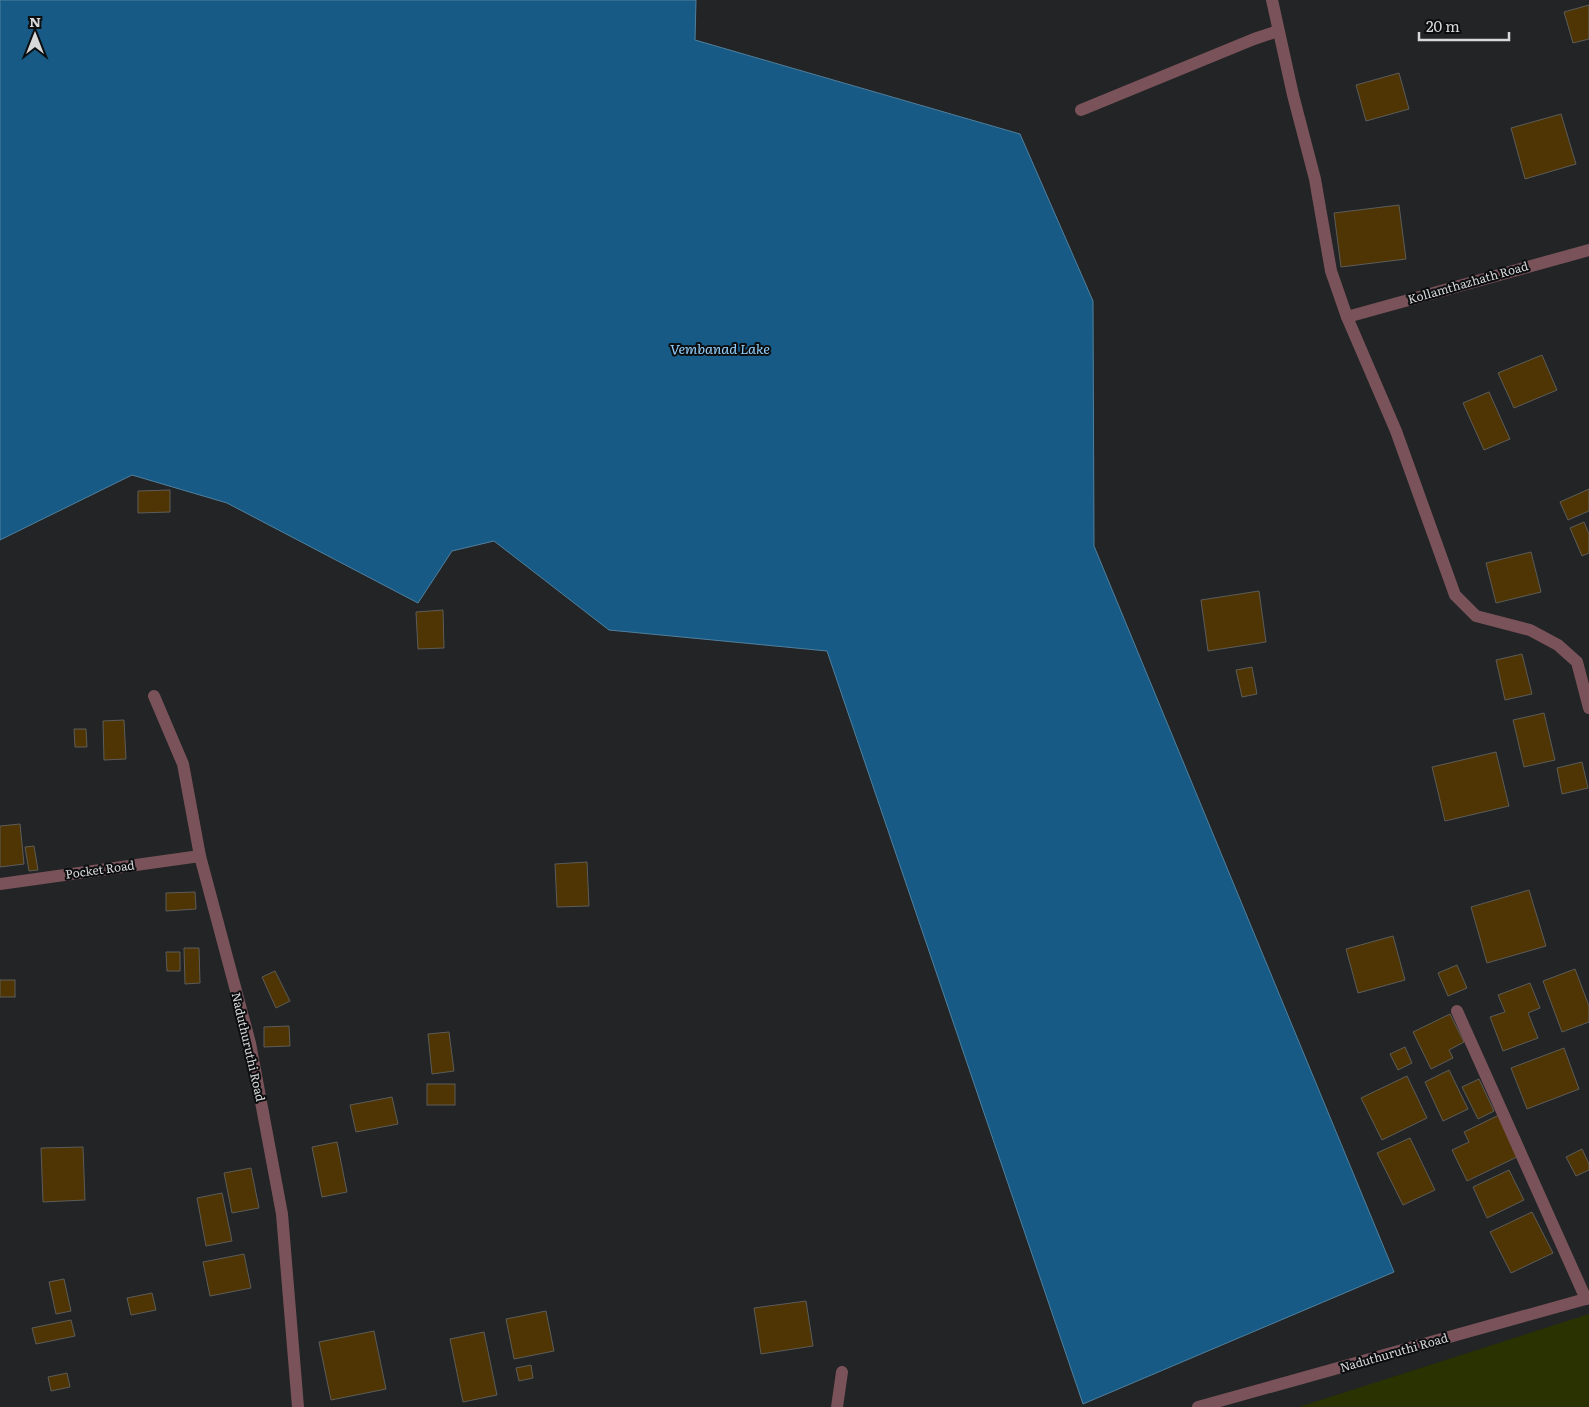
<svg xmlns="http://www.w3.org/2000/svg" width="1589" height="1407" viewBox="0 0 1589 1407" font-family="Literata,serif">
<rect width="100%" height="100%" fill="#222426"/>
<polygon fill="#293200" points="1589,1314 1589,1407 1299,1407"/>
<polygon fill="#165a85" stroke="#50809e" points="0,0 696,0 695,40 1020,134 1093,301 1094,546 1394,1272 1083,1404 827,651 609,630 494,541 452,551 418,603 227,503 132,475 0,540"/>
<g fill="#4f3503" stroke="#5d5c59">
<polygon points="1589,5 1589,39 1573,43 1564,12"/>
<polygon points="1399,73 1409,109 1366,121 1356,85"/>
<polygon points="1561,114 1576,164 1525,179 1511,128"/>
<polygon points="1399,205 1406,259 1341,267 1334,213"/>
<polygon points="1542,355 1557,390 1514,408 1498,373"/>
<polygon points="1489,392 1510,439 1484,450 1463,403"/>
<polygon points="1589,489 1589,511 1568,520 1560,502"/>
<polygon points="170,490 170,512 138,513 138,491"/>
<polygon points="1584,522 1589,534 1589,553 1582,556 1570,528"/>
<polygon points="1531,552 1541,592 1496,603 1486,563"/>
<polygon points="1259,591 1266,642 1208,651 1201,600"/>
<polygon points="443,610 444,648 418,649 416,612"/>
<polygon points="1522,654 1532,694 1505,700 1496,660"/>
<polygon points="1252,667 1257,694 1242,697 1236,670"/>
<polygon points="1544,713 1555,760 1524,767 1513,720"/>
<polygon points="124,720 126,759 104,760 103,721"/>
<polygon points="74,729 86,729 87,747 75,747"/>
<polygon points="1496,752 1509,806 1445,821 1432,767"/>
<polygon points="1582,762 1588,788 1562,794 1557,768"/>
<polygon points="20,824 24,864 0,867 0,826"/>
<polygon points="34,846 38,870 29,871 25,847"/>
<polygon points="587,862 589,906 557,907 555,864"/>
<polygon points="1529,890 1546,946 1487,963 1471,907"/>
<polygon points="195,892 196,909 166,911 166,893"/>
<polygon points="1393,936 1405,980 1358,993 1346,949"/>
<polygon points="184,948 199,948 200,983 185,984"/>
<polygon points="166,952 180,952 180,971 167,971"/>
<polygon points="1457,965 1467,988 1448,996 1438,973"/>
<polygon points="1575,969 1589,1006 1589,1022 1562,1032 1543,981"/>
<polygon points="275,971 290,1001 276,1008 262,977"/>
<rect x="0" y="980" width="15" height="17"/>
<polygon points="1530,983 1540,1008 1528,1013 1538,1038 1503,1051 1490,1017 1505,1012 1498,995"/>
<polygon points="1450,1014 1464,1042 1449,1050 1453,1058 1431,1069 1413,1032"/>
<polygon points="289,1026 290,1046 264,1047 264,1027"/>
<polygon points="449,1032 454,1071 432,1074 428,1034"/>
<polygon points="1405,1047 1412,1063 1398,1070 1390,1054"/>
<polygon points="1564,1048 1579,1089 1527,1109 1511,1068"/>
<polygon points="1449,1070 1468,1109 1443,1121 1425,1082"/>
<polygon points="1407,1076 1427,1118 1382,1140 1361,1098"/>
<polygon points="1479,1079 1494,1111 1478,1119 1462,1087"/>
<rect x="427" y="1084" width="28" height="21"/>
<polygon points="392,1097 398,1124 356,1132 350,1105"/>
<polygon points="1499,1115 1519,1156 1467,1181 1452,1150 1469,1142 1464,1132"/>
<polygon points="1410,1138 1435,1190 1403,1205 1377,1153"/>
<polygon points="337,1142 347,1192 322,1197 312,1147"/>
<polygon points="83,1147 85,1200 43,1202 41,1148"/>
<polygon points="1582,1149 1589,1164 1589,1170 1576,1176 1566,1157"/>
<polygon points="251,1168 259,1208 232,1213 224,1173"/>
<polygon points="1509,1170 1524,1200 1487,1218 1473,1187"/>
<polygon points="222,1193 232,1241 206,1246 197,1198"/>
<polygon points="1532,1212 1553,1253 1511,1273 1490,1232"/>
<polygon points="244,1254 251,1288 210,1296 203,1262"/>
<polygon points="64,1279 71,1311 56,1314 49,1282"/>
<polygon points="152,1293 156,1310 131,1315 127,1298"/>
<polygon points="806,1301 813,1346 761,1354 754,1308"/>
<polygon points="546,1311 554,1351 514,1359 506,1319"/>
<polygon points="71,1320 75,1336 36,1344 32,1328"/>
<polygon points="374,1331 386,1389 331,1400 319,1342"/>
<polygon points="484,1332 497,1395 463,1402 450,1339"/>
<polygon points="531,1365 533,1378 519,1381 516,1368"/>
<polygon points="67,1373 70,1387 51,1391 48,1377"/>
</g>
<g fill="none" stroke-linecap="round" stroke-linejoin="round">
<polyline stroke="#7a535a" stroke-width="12" points="1081,110 1254,39 1278,31"/>
<g stroke="#7a535a" stroke-width="12">
<polyline points="1272,0 1293,95 1315,179 1331,271 1347,317 1396,431 1455,595 1476,616 1530,630 1558,645 1577,662 1589,708"/>
<polyline points="1347,317 1589,250"/>
<polyline points="154,696 183,764 200,856 250,1043 282,1214 298,1407"/>
<polyline points="0,884 200,856"/>
<polyline points="1457,1011 1586,1299"/>
<polyline points="837,1407 842,1372"/>
<polyline points="1198,1407 1589,1298"/>
</g>
</g>
<g text-anchor="middle" stroke-width="4" stroke-linejoin="round" paint-order="stroke">
<g font-size="12" fill="#d7d8da" stroke="#0c0d0e">
<text transform="translate(1468 283) rotate(-16)" y="4">Kollamthazhath Road</text>
<text transform="translate(100 870) rotate(-8)" y="4">Pocket Road</text>
<text transform="translate(248 1047) rotate(77)" y="4">Naduthuruthi Road</text>
<text transform="translate(1394 1353) rotate(-16)" y="4">Naduthuruthi Road</text>
</g>
<g font-size="14" font-style="italic" fill="#94d0fe" stroke="#0c0d0e">
<text x="720" y="354">Vembanad Lake</text>
</g>
</g>
<g transform="translate(35 35)" stroke="#0c0d0e" stroke-width="4" paint-order="stroke">
<path d="M0-4L9 19L0 12L-9 19Z" fill="#d7d8da"/>
<text y="-8" font-size="14" font-weight="bold" text-anchor="middle" fill="#d7d8da">N</text>
</g>
<path d="M1419 32v8h90v-8" fill="none" stroke="#d7d8da" stroke-width="2.5"/>
<text x="1426" y="32" font-size="15" fill="#d7d8da" stroke="#0c0d0e" stroke-width="4" paint-order="stroke">20 m</text>
</svg>
